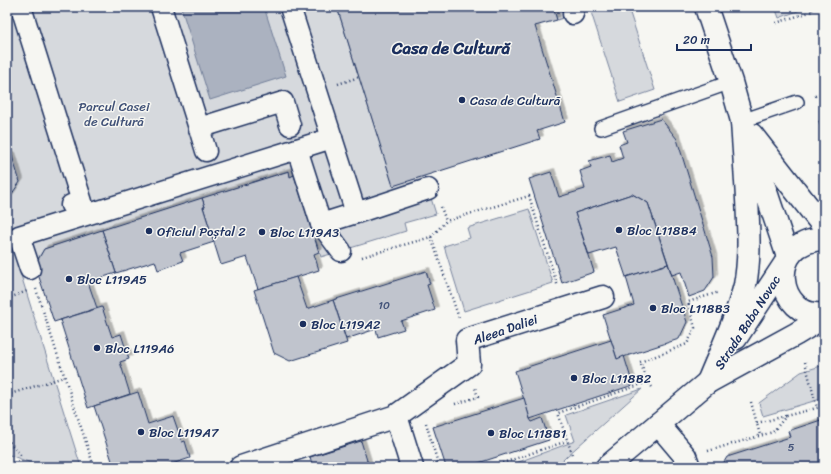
<svg xmlns="http://www.w3.org/2000/svg" width="831" height="474" viewBox="0 0 831 474" font-family="Sriracha,sans-serif">
<defs>
<filter id="shadow"><feDropShadow dx="3.5" dy="-3.5" stdDeviation="0" flood-color="#0004"/></filter>
</defs>
<rect width="100%" height="100%" fill="#f6f6f2"/>
<filter id="ink" filterUnits="userSpaceOnUse"><feTurbulence type="fractalNoise" baseFrequency=".025" numOctaves="2"/><feDisplacementMap in="SourceGraphic" scale="8" xChannelSelector="R" yChannelSelector="G"/><feConvolveMatrix kernelMatrix="1 2 1 2 8 2 1 2 1" color-interpolation-filters="sRGB"/></filter>
<g filter="url(#ink)">
<g fill="#d6d9dd" stroke="#78849e">
<polygon points="7,7 337,7 393,185 424,176 436,214 404,223 406,231 321,257 295,175 290,177 288,171 44,249 35,264 20,272 81,467 42,467 7,454"/>
<polygon points="553,7 628,7 655,90 620,102 590,9 557,20"/>
<polygon points="775,7 806,7 806,8 779,18"/>
<polygon points="529,209 553,283 464,311 444,246 470,238 467,228"/>
<polygon points="821,366 824,366 824,398 763,416 759,403 801,372"/>
<polygon points="642,389 567,456 556,467 505,467 575,441 566,415"/>
</g>
<polygon fill="#abb2c0" stroke="#717e99" points="181,7 264,7 286,76 210,100"/>
<g fill="#c0c4cd" stroke="#1b2f5e" filter="url(#shadow)">
<polygon points="337,7 553,7 557,20 535,26 565,122 537,131 540,139 393,186"/>
<polygon points="661,119 677,139 713,257 714,277 705,291 689,297 681,272 672,275 648,203 632,194 575,213 594,272 562,283 529,179 551,172 559,197 585,189 580,171 591,167 589,161 610,155 612,162 623,158 619,145 627,142 623,131"/>
<polygon points="824,119 824,137 819,121"/>
<polygon points="7,153 12,156 20,182 9,198 7,199"/>
<polygon points="289,171 290,177 294,175 319,252 314,254 319,270 258,289 247,257 221,265 203,207 205,207 202,198"/>
<polygon points="632,194 648,203 668,264 626,277 616,247 589,255 575,213"/>
<polygon points="202,198 205,207 203,207 214,242 180,253 183,261 158,270 155,261 116,273 102,230"/>
<polygon points="102,230 116,273 88,282 97,308 54,322 35,265 44,249"/>
<polygon points="668,264 687,322 679,339 617,359 603,315 634,305 626,277"/>
<polygon points="426,271 430,284 427,285 435,310 401,321 404,329 378,337 376,329 346,339 333,300"/>
<polygon points="296,277 307,309 333,300 347,343 290,361 274,353 254,290"/>
<polygon points="102,307 112,337 121,334 129,359 120,362 130,394 88,408 60,320"/>
<polygon points="611,340 617,359 624,356 633,385 530,419 515,371"/>
<polygon points="138,392 148,424 173,416 182,442 185,441 190,458 163,467 114,467 94,406"/>
<polygon points="524,398 530,419 532,422 542,418 549,440 466,467 446,467 433,427"/>
<polygon points="824,419 824,467 721,467 727,457 790,437 788,431"/>
<polygon points="361,441 369,467 313,467 310,457"/>
</g>
<g fill="none" stroke-linecap="round" stroke-linejoin="round">
<g stroke="#1b2f5e" stroke-width="16">
<g id="service">
<polyline points="742,121 797,102"/>
<polyline points="601,128 731,82"/>
</g>
</g>
<g stroke="#1b2f5e" stroke-width="23">
<g id="pedestrian">
<polyline points="21,7 82,202 71,205"/>
<polyline points="161,7 199,128 283,102 290,125"/>
<polyline points="290,7 356,213 428,189"/>
<polyline points="573,14 574,7"/>
<polyline points="199,128 206,151"/>
<polyline points="297,149 332,138"/>
<polyline points="321,224 356,213"/>
<polyline points="30,269 19,236 297,149 321,224 341,251"/>
</g>
</g>
<g stroke="#1b2f5e" stroke-width="25">
<g id="minor">
<polyline points="396,416 412,467"/>
<polyline points="658,424 685,456 689,467"/>
<polyline points="241,467 396,416 469,364 467,340 603,297"/>
</g>
</g>
<g stroke="#1b2f5e" stroke-width="25">
<g id="secondary">
<polyline points="706,7 731,82 742,121 788,257"/>
<polyline points="752,135 824,227"/>
<path d="M824,239C764,241 777,320 824,314"/>
<polyline points="736,338 786,262"/>
<path d="M708,382C721,350 737,318 745,285C749,265 749,242 748,222C747,188 744,155 742,121"/>
<polyline points="607,467 708,382 796,334 824,317"/>
</g>
</g>
<g stroke="#1b2f5e" stroke-width="2.5" stroke-dasharray="1 3" stroke-linecap="butt">
<polyline points="776,23 813,11 811,7"/>
<polyline points="338,84 359,77"/>
<polyline points="815,96 824,93"/>
<polyline points="441,207 446,221"/>
<polyline points="431,237 459,318"/>
<polyline points="362,257 431,237 446,221 529,196 558,287"/>
<polyline points="36,289 94,467"/>
<polyline points="7,299 27,291"/>
<polyline points="805,362 817,408"/>
<polyline points="652,387 648,382 640,362 687,344 695,328 688,302 719,292"/>
<polyline points="7,395 64,377"/>
<polyline points="751,402 760,435"/>
<polyline points="455,404 478,397 475,388"/>
<polyline points="426,423 439,467"/>
<polyline points="757,423 786,416"/>
<polyline points="7,439 22,457"/>
<polyline points="708,451 773,432 786,416 824,406"/>
<polyline points="572,454 558,413 648,382"/>
<polyline points="491,467 567,441"/>
</g>
<use href="#service" stroke="#f6f6f2" stroke-width="13"/>
<use href="#pedestrian" stroke="#f6f6f2" stroke-width="20"/>
<use href="#minor" stroke="#f6f6f2" stroke-width="22"/>
<use href="#secondary" stroke="#f6f6f2" stroke-width="22"/>
</g>
</g>
<g fill="#1b2f5e" stroke="#f6f6f2" stroke-width="1.5">
<circle cx="462" cy="100" r="4"/>
<circle cx="619" cy="230" r="4"/>
<circle cx="149" cy="231" r="4"/>
<circle cx="262" cy="232" r="4"/>
<circle cx="69" cy="279" r="4"/>
<circle cx="653" cy="308" r="4"/>
<circle cx="303" cy="324" r="4"/>
<circle cx="97" cy="348" r="4"/>
<circle cx="574" cy="378" r="4"/>
<circle cx="141" cy="432" r="4"/>
<circle cx="491" cy="433" r="4"/>
</g>
<g text-anchor="middle" stroke-width="3" stroke-linejoin="round" paint-order="stroke">
<g font-size="11" fill="#44547a">
<text x="384" y="309">10</text>
<text x="791" y="451">5</text>
</g>
<g font-size="13" fill="#1b2f5e" stroke="#f6f6f2" text-anchor="start">
<text x="470" y="105">Casa de Cultură</text>
<text x="627" y="235">Bloc L118B4</text>
<text x="157" y="236">Oficiul Poștal 2</text>
<text x="270" y="237">Bloc L119A3</text>
<text x="77" y="284">Bloc L119A5</text>
<text x="661" y="313">Bloc L118B3</text>
<text x="311" y="329">Bloc L119A2</text>
<text x="105" y="353">Bloc L119A6</text>
<text x="582" y="383">Bloc L118B2</text>
<text x="149" y="437">Bloc L119A7</text>
<text x="499" y="438">Bloc L118B1</text>
</g>
<g font-size="13" fill="#405177" stroke="#f6f6f2">
<text x="114" y="111">Parcul Casei<tspan x="114" dy="15">de Cultură</tspan></text>
</g>
<g font-size="13" fill="#1b2f5e" stroke="#f6f6f2">
<text transform="translate(747 322) rotate(-57)" y="5">Strada Baba Novac</text>
<text transform="translate(505 329) rotate(-19)" y="5">Aleea Daliei</text>
</g>
<g font-size="17" font-weight="bold" fill="#1b2f5e" stroke="#f6f6f2">
<text x="451" y="54">Casa de Cultură</text>
</g>
</g>
<rect width="831" height="474" fill="none" stroke="#f6f6f2" stroke-width="24"/>
<rect x="12" y="12" width="807" height="450" fill="none" stroke="#1b2f5e" stroke-width="1.5" filter="url(#ink)"/>
<path d="M677 44v6h74v-6" fill="none" stroke="#1b2f5e" stroke-width="2"/>
<text x="683" y="44" font-size="12" fill="#1b2f5e" stroke="#f6f6f2" stroke-width="3" paint-order="stroke">20 m</text>
</svg>
